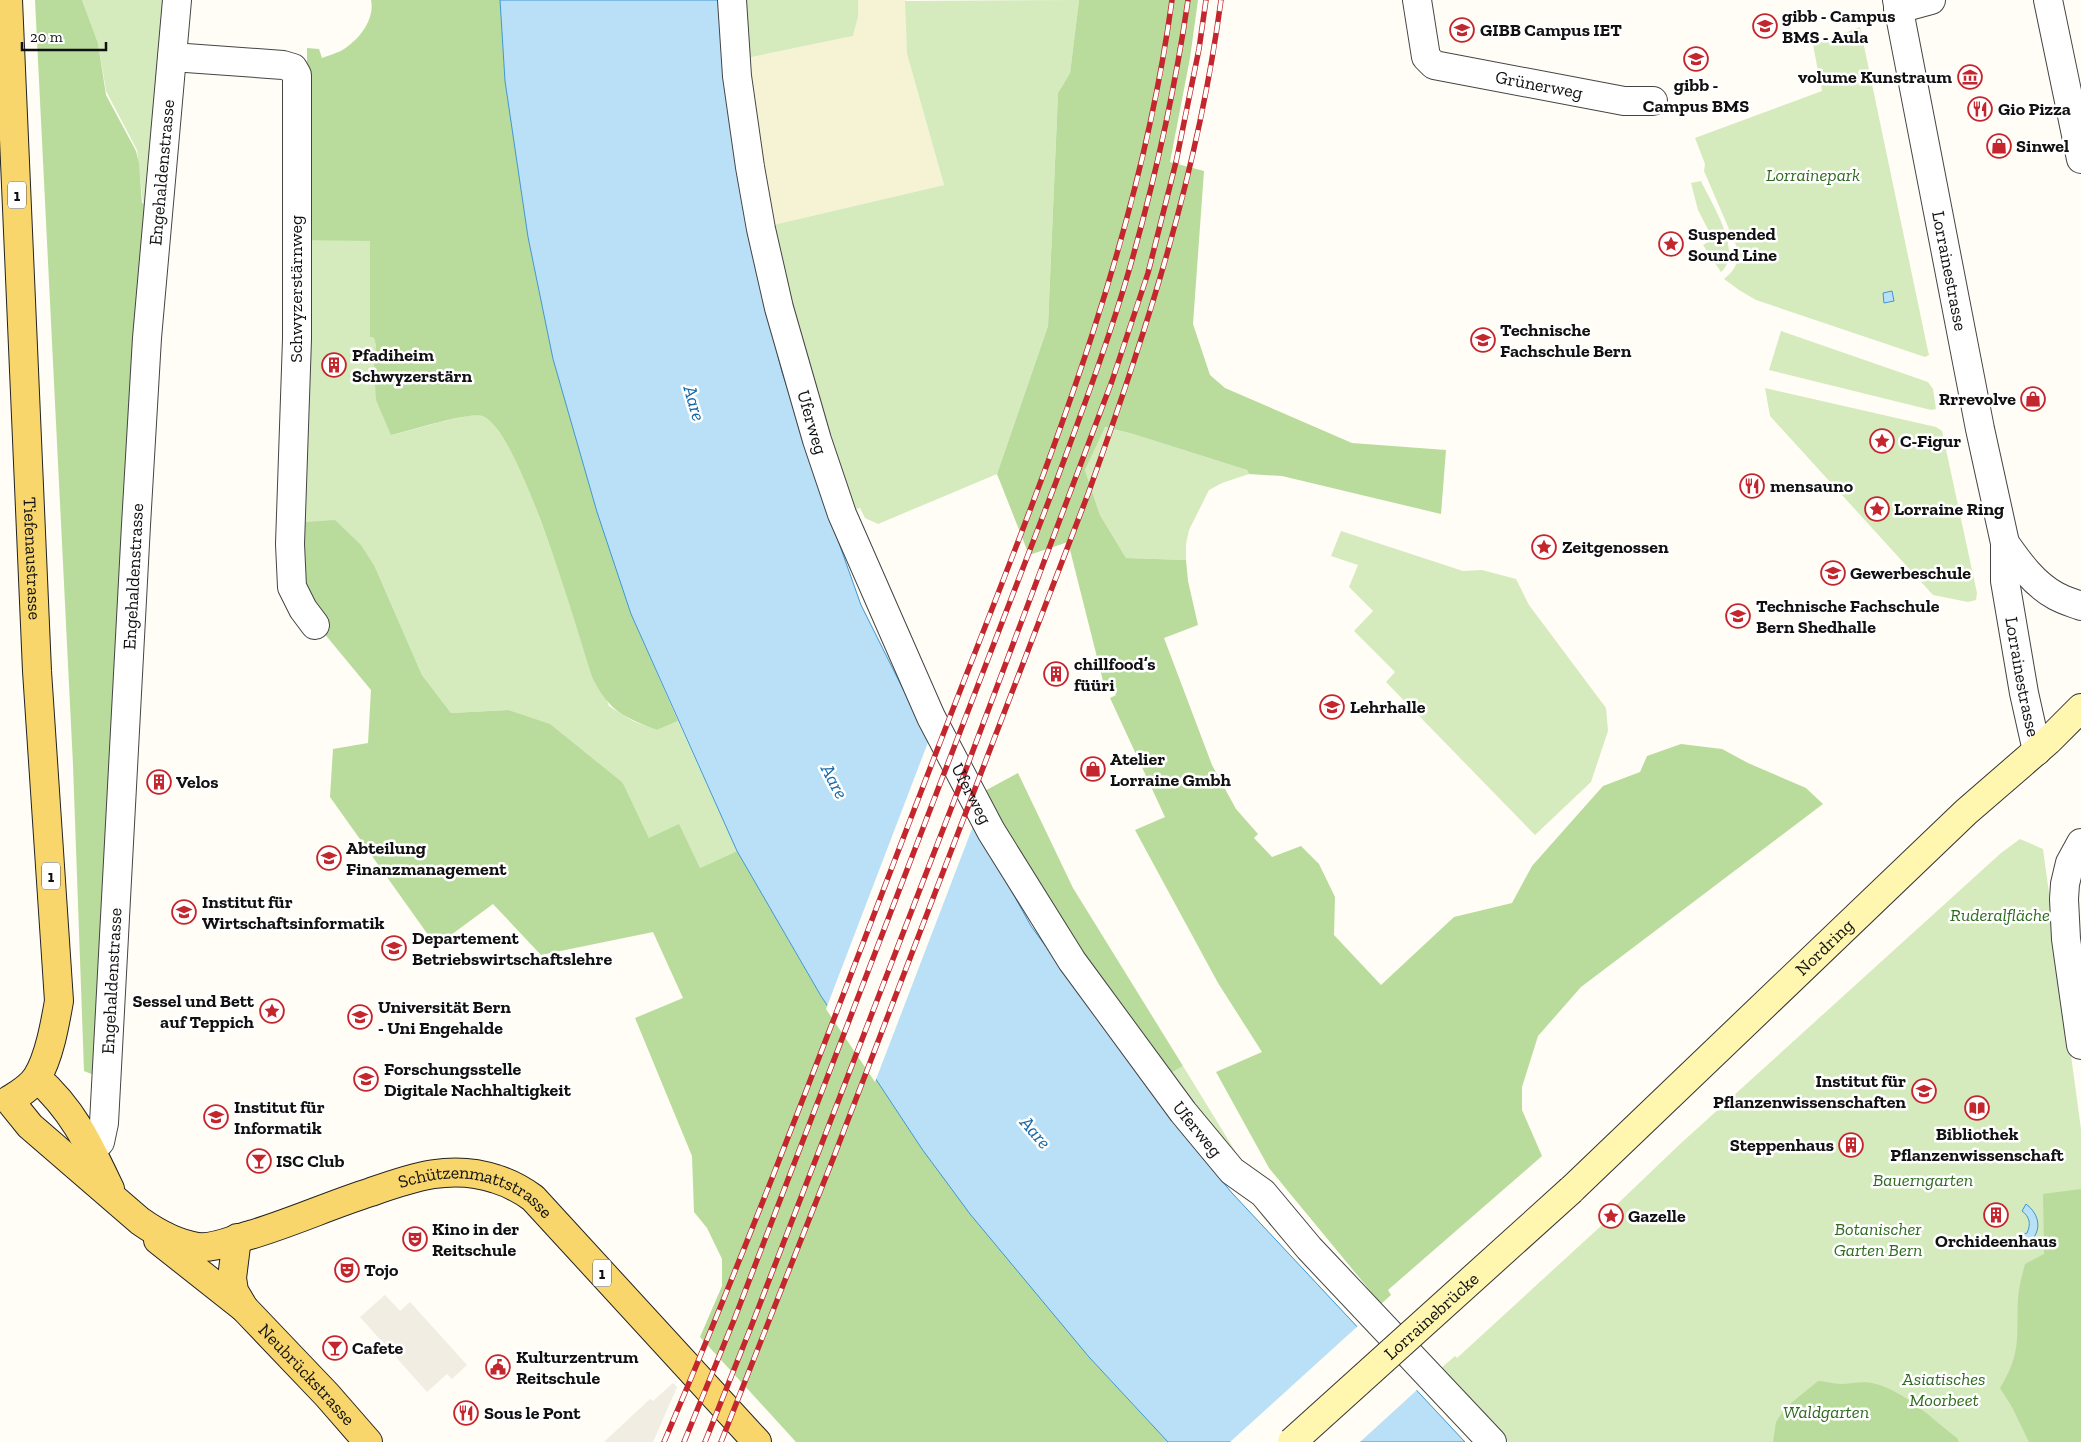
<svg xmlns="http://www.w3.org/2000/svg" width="2081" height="1442" viewBox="0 0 2081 1442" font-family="'Zilla Slab',serif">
<rect width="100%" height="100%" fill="#fffdf5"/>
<polygon fill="#f6f3d4" points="858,0 906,0 907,54 944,185 769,226 742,59 853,36 858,17"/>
<g fill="#d5ebbd">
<polygon points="82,0 164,0 146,203 143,203 137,150 106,91 98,43"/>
<polygon points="738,0 858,0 858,17 853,36 742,59"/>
<polygon points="1079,0 1070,73 1058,93 1048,326 997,474 878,524 865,518 860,508 848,512 769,226 944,185 907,54 905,1"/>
<path d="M1860,27L1928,351L1929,355L1925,357L1756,300L1739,290L1724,279C1735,270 1738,264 1738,250L1704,171L1705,164L1695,138L1822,91L1813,45Z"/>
<path d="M1701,181C1711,203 1744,252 1721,272L1703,245L1713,239L1698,210L1691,183Z"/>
<path d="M297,240H370V337L374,338L376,346L391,435C408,432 474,410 485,416C498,424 514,457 522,470L609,706L633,721L657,730L678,721L737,851L700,868L649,838L623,783L508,710L451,713L422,675L375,567L291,523Z"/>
<polygon points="1781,331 1928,382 1933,389 1936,409 1931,410 1769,370"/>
<polygon points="1765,388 1936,427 1942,431 1977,593 1976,600 1968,602 1933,595 1770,416"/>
<polygon points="1104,427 1133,434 1247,470 1249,474 1222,483 1209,490 1189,530 1186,544 1186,560 1126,558 1100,515 1085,470"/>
<polygon points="1341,531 1463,571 1482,570 1516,579 1529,605 1606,708 1608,731 1591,782 1535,835 1386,682 1395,672 1354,631 1373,611 1349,587 1358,565 1331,556"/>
<polygon points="2020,839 2043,849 2081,1129 2081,1442 1508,1442 1440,1369 1455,1356 1457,1358 1602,1225 1606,1228 1615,1218 1609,1212 1679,1145 2001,853"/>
<polygon points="1183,1066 1243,1164 1166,1076"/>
</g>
<g fill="#b9dc9c">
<polygon points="35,0 82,0 98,43 106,95 136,151 139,163 142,203 146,204 94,1075 84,1071 73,765"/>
<path d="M371,0H500L505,81L528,237L553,359L597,512L631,614L678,721L657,730C624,717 610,712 593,679C578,634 521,432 483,416C472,411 408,431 391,435L376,400L374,368L376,346L374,338L370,337V241L297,240L296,72L307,65V48L319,49L322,58C329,55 338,53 344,49C360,39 375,19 371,0Z"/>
<polygon points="1079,0 1198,0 1190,58 1170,162 1204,171 1193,324 1210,375 1225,388 1352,443 1446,450 1441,514 1282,476 1249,474 1247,470 1133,434 1105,427 1085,470 1100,515 1126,558 1186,560 1188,581 1198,625 1164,638 1212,765 1236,809 1258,834 1254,838 1272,857 1301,846 1319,864 1335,897 1334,935 1381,985 1454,917 1512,903 1532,866 1603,786 1640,772 1647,756 1681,744 1722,749 1748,763 1806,788 1823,804 1581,987 1538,1036 1522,1087 1522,1110 1542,1156 1388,1290 1391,1295 1381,1304 1269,1168 1216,1072 1262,1052 1218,983 1135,830 1165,817 1110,698 1116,695 1110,682 1104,685 1068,542 1029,555 997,474 1048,326 1058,93 1070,73"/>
<polygon points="335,520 361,545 375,567 422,675 451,713 508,710 550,724 623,783 649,838 679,824 700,868 737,851 821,996 922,1149 1089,1357 1168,1442 796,1442 700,1337 722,1286 722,1259 707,1228 694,1212 692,1156 635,1018 683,998 653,932 541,955 493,904 436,946 330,797 333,749 368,743 371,690 304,609 291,523"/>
<polygon points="1018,773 1073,888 1183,1066 1166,1076 1079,956 979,794"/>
<path d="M2081,1189V1442H2029L2012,1407L2000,1388C2022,1352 2016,1338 2018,1298C2019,1287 2022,1275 2025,1264L2044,1254L2043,1194Z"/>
<path d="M1818,1381C1826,1381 1833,1384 1841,1384C1851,1384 1862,1381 1872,1383C1904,1390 1932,1419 1957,1438L1959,1442H1773L1776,1422L1785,1408Z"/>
</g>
<g fill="#f1ede2">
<polygon points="385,1295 400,1311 410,1302 467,1365 452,1379 447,1374 427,1392 360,1317"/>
<polygon points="673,1383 677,1387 653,1442 604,1442 650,1399 653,1401"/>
</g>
<g fill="#b9e0f7" stroke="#3f96cf">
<polygon points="500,0 720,0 722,57 743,208 756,270 782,372 824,501 861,605 938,759 1031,926 1177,1127 1232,1193 1465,1442 1168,1442 1089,1357 970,1214 922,1149 821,996 737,851 631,614 597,512 553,359 528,237 505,81"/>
<polygon points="1892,291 1894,301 1884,303 1883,293"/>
<path d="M2026,1204C2050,1222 2035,1253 2005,1244L2009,1237L2015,1238L2027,1233C2031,1224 2030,1217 2022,1211Z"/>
</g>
<g fill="#fffdf5">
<polygon points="930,737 975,821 875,1082 826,1009"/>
<polygon points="1359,1325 1418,1389 1360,1442 1230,1442"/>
</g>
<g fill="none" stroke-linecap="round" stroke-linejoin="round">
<g stroke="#444" stroke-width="30">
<g id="street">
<path id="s1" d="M732,0L737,76L750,167L761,229L779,308L817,440L842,514L931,717L991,831L1072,961L1183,1112L1232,1171L1263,1193L1309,1248L1492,1442"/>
<path id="s2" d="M1417,0L1426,57L1434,65L1624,101H1653"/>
<path id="s3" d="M1897,0L1980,429L2005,543V581L2024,693L2037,751"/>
<polyline points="2048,0 2081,159"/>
<polyline points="1898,9 1931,0"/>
<polyline points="172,57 283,65 293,68 297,75 297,339 290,544 292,587 303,609 315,625"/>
<path d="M2005,543C2019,563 2034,584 2056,596C2063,600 2073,603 2081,606"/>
<polyline points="2081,843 2070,863 2065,884 2064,899 2066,939 2081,1045"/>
<path id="s4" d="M76,1165L100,1142L104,1123L136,525L147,338L177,0"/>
</g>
</g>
<g stroke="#333" stroke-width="30">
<g id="secondary">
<path id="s5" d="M1571,1190L1966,812L2048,741L2081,708"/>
</g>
</g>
<g stroke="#222" stroke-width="30">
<g id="primary">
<path id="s6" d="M8,0L37,671L59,1001C55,1024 49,1058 37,1077C30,1088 19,1094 9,1100L30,1126L140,1221C157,1233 177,1244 198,1247C215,1249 234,1239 250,1235C291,1223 330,1205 371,1192C413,1177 452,1164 496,1179C509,1183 522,1190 533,1198L757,1442"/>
<path d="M37,1078C74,1111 89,1145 110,1189"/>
<polyline points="237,1238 232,1278 234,1291 244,1308"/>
<path id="s7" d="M158,1240L244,1308L327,1395L368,1442"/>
</g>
</g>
<use href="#street" stroke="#fff" stroke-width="28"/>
<use href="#secondary" stroke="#fff6b0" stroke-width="28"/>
<use href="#primary" stroke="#f9d66b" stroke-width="28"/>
<g stroke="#c4262e" stroke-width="5.5">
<g id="rail">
<path d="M664,1442C763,1211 850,975 941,740C1034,499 1137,258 1172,0"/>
<path d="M684,1442L734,1320L1056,482C1082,411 1109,340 1130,267C1155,179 1175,90 1188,0"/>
<polyline points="705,1442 751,1327 954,801 1112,381 1148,273 1176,162 1199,49 1206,0"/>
<path d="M721,1442L833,1159L1088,494C1147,330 1198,173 1221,0"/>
</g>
</g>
<use href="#rail" stroke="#fff" stroke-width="4" stroke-dasharray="11" stroke-linecap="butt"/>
<g stroke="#333" stroke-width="30" stroke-linecap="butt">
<g id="secondary-bridge">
<path id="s8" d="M1292,1442L1571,1190"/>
</g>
</g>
<use href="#secondary-bridge" stroke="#fff6b0" stroke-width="28"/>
</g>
<defs>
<g id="school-ring" transform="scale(1.25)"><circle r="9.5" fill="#fff" stroke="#c4262e" stroke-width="1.5"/><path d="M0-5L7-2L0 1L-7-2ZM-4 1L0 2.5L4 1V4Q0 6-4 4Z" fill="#c4262e"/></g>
<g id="museum-ring" transform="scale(1.25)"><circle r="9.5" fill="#fff" stroke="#c4262e" stroke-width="1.5"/><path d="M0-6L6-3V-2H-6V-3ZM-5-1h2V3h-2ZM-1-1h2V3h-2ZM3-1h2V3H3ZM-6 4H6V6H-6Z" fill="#c4262e"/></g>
<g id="restaurant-ring" transform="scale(1.25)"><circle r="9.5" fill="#fff" stroke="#c4262e" stroke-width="1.5"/><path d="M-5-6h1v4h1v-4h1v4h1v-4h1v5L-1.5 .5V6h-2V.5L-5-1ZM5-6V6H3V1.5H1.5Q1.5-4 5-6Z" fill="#c4262e"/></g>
<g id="shop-ring" transform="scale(1.25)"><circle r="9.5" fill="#fff" stroke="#c4262e" stroke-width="1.5"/><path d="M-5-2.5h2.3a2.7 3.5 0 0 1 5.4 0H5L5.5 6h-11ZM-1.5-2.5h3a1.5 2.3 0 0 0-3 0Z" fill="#c4262e"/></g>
<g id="sight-ring" transform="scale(1.25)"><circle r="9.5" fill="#fff" stroke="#c4262e" stroke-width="1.5"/><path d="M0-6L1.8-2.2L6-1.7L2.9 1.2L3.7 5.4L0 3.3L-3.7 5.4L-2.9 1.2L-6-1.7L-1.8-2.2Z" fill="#c4262e"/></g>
<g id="building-ring" transform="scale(1.25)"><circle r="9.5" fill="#fff" stroke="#c4262e" stroke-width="1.5"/><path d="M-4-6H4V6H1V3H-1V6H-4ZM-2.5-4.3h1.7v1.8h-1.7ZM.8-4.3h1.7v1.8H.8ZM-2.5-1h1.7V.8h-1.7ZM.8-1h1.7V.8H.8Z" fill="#c4262e"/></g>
<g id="university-ring" transform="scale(1.25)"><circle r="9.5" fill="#fff" stroke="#c4262e" stroke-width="1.5"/><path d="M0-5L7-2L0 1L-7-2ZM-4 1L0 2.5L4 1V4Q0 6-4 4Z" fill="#c4262e"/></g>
<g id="library-ring" transform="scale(1.25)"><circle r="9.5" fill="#fff" stroke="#c4262e" stroke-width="1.5"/><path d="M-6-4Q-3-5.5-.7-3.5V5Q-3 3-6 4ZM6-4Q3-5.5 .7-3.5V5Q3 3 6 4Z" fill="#c4262e"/></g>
<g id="bar-ring" transform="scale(1.25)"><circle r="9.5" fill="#fff" stroke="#c4262e" stroke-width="1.5"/><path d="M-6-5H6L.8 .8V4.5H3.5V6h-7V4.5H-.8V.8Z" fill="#c4262e"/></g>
<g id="theatre-ring" transform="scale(1.25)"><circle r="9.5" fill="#fff" stroke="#c4262e" stroke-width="1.5"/><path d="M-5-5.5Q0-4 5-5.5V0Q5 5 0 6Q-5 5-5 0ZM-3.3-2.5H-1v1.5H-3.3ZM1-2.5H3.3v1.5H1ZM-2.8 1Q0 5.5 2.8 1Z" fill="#c4262e"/></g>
<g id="civic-ring" transform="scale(1.25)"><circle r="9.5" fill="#fff" stroke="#c4262e" stroke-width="1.5"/><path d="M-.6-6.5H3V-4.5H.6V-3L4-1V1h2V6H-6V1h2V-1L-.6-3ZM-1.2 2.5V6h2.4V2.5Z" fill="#c4262e"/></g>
</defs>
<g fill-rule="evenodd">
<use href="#school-ring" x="1765" y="26"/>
<use href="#school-ring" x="1462" y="30"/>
<use href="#school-ring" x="1696" y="59"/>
<use href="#museum-ring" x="1970" y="77"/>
<use href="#restaurant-ring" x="1980" y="109"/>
<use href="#shop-ring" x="1999" y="146"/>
<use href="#sight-ring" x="1671" y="244"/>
<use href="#school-ring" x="1483" y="340"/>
<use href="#building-ring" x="334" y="365"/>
<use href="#shop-ring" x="2033" y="399"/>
<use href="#sight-ring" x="1882" y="441"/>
<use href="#restaurant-ring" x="1752" y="486"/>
<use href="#sight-ring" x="1877" y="509"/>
<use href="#sight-ring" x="1544" y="547"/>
<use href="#school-ring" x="1833" y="573"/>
<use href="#school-ring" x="1738" y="616"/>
<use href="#building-ring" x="1056" y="674"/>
<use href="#school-ring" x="1332" y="707"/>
<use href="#shop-ring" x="1093" y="769"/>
<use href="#building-ring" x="159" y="782"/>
<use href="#university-ring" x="329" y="858"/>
<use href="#university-ring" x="184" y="912"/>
<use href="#university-ring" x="394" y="948"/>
<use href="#sight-ring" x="272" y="1011"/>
<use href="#university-ring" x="360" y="1017"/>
<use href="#university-ring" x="366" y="1079"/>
<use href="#university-ring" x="1924" y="1091"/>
<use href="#library-ring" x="1977" y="1108"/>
<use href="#university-ring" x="216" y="1117"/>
<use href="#building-ring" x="1851" y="1145"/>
<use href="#bar-ring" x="259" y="1161"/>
<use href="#building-ring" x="1996" y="1215"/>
<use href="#sight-ring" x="1611" y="1216"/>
<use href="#theatre-ring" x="415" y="1239"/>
<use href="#theatre-ring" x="347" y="1270"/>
<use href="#bar-ring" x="335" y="1348"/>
<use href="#civic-ring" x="498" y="1367"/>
<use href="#restaurant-ring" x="466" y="1413"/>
</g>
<g text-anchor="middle" stroke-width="5" stroke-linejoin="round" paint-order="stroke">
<g fill="#fff" stroke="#585858" stroke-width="1">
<rect x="8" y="181.5" width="18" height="27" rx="4"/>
<rect x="42" y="862.5" width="18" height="27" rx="4"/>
<rect x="593" y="1259.5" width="18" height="27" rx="4"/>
</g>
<g font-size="16" font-weight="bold" fill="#111">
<text x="17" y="201">1</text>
<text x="51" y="882">1</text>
<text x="602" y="1279">1</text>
</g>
<g font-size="18" font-weight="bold" fill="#111" stroke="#fff" text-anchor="start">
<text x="1782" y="22">gibb - Campus<tspan x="1782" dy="21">BMS - Aula</tspan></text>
<text x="1480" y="36">GIBB Campus IET</text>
<text x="1952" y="83" text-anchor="end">volume Kunstraum</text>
<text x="1696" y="91" text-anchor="middle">gibb -<tspan x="1696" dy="21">Campus BMS</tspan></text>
<text x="1998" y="115">Gio Pizza</text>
<text x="2016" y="152">Sinwel</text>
<text x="1688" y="240">Suspended<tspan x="1688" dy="21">Sound Line</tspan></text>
<text x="1500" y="336">Technische<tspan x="1500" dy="21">Fachschule Bern</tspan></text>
<text x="352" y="361">Pfadiheim<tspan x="352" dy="21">Schwyzerstärn</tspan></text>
<text x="2016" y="405" text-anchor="end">Rrrevolve</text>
<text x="1900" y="447">C-Figur</text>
<text x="1770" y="492">mensauno</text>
<text x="1894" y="515">Lorraine Ring</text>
<text x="1562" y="553">Zeitgenossen</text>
<text x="1850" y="579">Gewerbeschule</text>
<text x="1756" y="612">Technische Fachschule<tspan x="1756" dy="21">Bern Shedhalle</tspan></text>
<text x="1074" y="670">chillfood’s<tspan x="1074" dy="21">füüri</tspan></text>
<text x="1350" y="713">Lehrhalle</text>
<text x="1110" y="765">Atelier<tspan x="1110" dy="21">Lorraine Gmbh</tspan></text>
<text x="176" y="788">Velos</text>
<text x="346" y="854">Abteilung<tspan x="346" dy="21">Finanzmanagement</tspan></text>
<text x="202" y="908">Institut für<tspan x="202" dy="21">Wirtschaftsinformatik</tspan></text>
<text x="412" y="944">Departement<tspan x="412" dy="21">Betriebswirtschaftslehre</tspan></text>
<text x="254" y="1007" text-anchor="end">Sessel und Bett<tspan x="254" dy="21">auf Teppich</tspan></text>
<text x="378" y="1013">Universität Bern<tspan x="378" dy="21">- Uni Engehalde</tspan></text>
<text x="384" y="1075">Forschungsstelle<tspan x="384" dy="21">Digitale Nachhaltigkeit</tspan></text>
<text x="1906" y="1087" text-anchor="end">Institut für<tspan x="1906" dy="21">Pflanzenwissenschaften</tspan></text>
<text x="234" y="1113">Institut für<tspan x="234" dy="21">Informatik</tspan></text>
<text x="1977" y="1140" text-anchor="middle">Bibliothek<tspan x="1977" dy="21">Pflanzenwissenschaft</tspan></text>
<text x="1834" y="1151" text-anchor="end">Steppenhaus</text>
<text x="276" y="1167">ISC Club</text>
<text x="1628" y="1222">Gazelle</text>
<text x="432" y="1235">Kino in der<tspan x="432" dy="21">Reitschule</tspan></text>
<text x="1996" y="1247" text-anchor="middle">Orchideenhaus</text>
<text x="364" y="1276">Tojo</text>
<text x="352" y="1354">Cafete</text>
<text x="516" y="1363">Kulturzentrum<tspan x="516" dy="21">Reitschule</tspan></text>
<text x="484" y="1419">Sous le Pont</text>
</g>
<g font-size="18" fill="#111" stroke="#fff">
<text dy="6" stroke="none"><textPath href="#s2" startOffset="176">Grünerweg</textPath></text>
<text dy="6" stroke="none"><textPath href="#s4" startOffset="1005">Engehaldenstrasse</textPath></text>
<text dy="6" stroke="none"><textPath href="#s3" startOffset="276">Lorrainestrasse</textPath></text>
<text transform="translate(296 289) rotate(-90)" y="6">Schwyzerstärnweg</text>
<text dy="6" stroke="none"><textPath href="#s1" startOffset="431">Uferweg</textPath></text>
<text dy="6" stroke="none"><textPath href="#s6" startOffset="559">Tiefenaustrasse</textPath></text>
<text dy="6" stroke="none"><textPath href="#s4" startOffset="600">Engehaldenstrasse</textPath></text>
<text dy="6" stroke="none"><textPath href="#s3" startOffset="689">Lorrainestrasse</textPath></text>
<text dy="6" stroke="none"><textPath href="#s1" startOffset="836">Uferweg</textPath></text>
<text dy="6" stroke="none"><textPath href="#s5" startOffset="351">Nordring</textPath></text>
<text dy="6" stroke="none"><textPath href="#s4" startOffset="195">Engehaldenstrasse</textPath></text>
<text dy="6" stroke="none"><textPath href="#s1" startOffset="1241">Uferweg</textPath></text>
<text dy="6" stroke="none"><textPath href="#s6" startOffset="1655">Schützenmattstrasse</textPath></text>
<text dy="6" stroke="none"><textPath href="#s8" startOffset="188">Lorrainebrücke</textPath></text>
<text dy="6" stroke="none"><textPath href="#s7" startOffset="201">Neubrückstrasse</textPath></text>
</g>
<g font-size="18" font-style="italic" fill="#2f6b1f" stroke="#fff">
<text x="1813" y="181">Lorrainepark</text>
<text x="2000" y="921">Ruderalfläche</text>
<text x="1923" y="1186">Bauerngarten</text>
<text x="1878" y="1235">Botanischer<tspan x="1878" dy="21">Garten Bern</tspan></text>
<text x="1944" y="1385">Asiatisches<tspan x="1944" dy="21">Moorbeet</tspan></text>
<text x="1826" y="1418">Waldgarten</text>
</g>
<g font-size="19" font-style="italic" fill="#1768a6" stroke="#fff">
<text transform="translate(695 403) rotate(74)" y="7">Aare</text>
<text transform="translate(835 781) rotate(62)" y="7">Aare</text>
<text transform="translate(1036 1132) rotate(49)" y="7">Aare</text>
</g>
</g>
<path d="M22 42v8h84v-8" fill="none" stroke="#111111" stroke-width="2.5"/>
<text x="30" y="42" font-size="15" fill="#111111" stroke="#ffffff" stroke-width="4" paint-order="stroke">20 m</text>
</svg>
